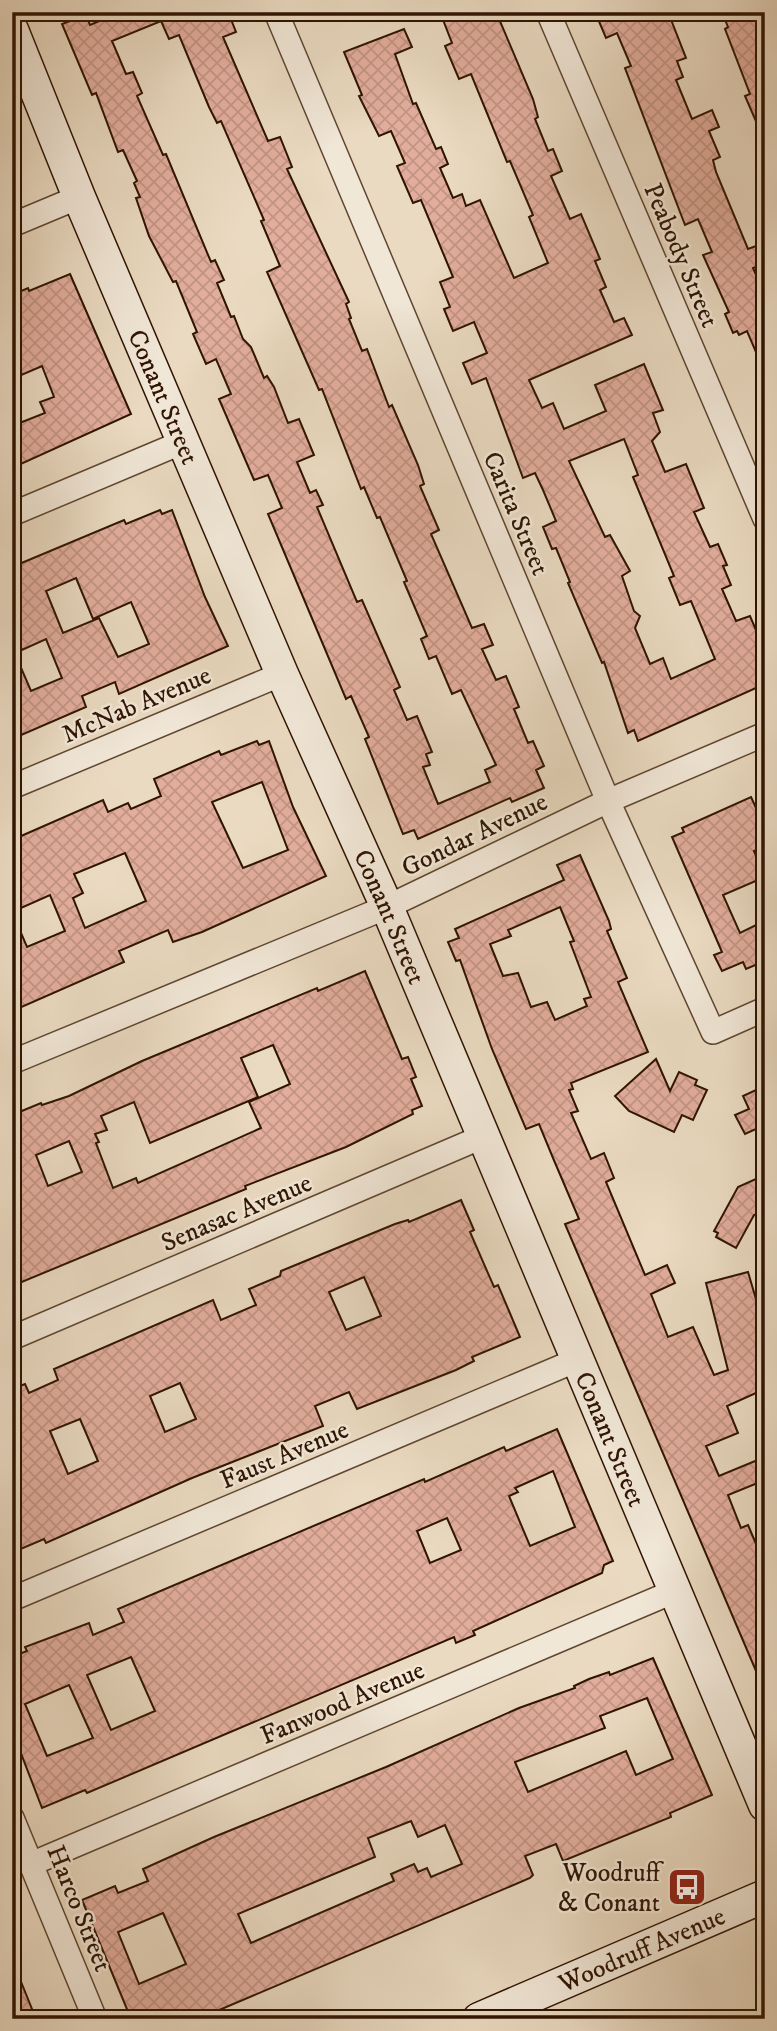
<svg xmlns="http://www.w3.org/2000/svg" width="777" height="2031" viewBox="0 0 777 2031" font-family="'IM FELL DW Pica',serif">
<defs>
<pattern id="building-cross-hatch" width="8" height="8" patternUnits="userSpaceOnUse" patternTransform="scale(1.75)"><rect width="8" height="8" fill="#e2ad9c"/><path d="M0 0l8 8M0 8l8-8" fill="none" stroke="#c29485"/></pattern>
</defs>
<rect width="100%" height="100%" fill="#eadac1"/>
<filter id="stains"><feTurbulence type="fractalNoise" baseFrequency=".00286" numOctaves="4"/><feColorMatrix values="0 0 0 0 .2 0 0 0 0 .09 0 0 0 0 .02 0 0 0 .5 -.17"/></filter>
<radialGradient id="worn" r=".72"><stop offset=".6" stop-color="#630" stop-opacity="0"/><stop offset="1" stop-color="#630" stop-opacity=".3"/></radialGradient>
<g fill="url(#building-cross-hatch)" stroke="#2f1402" stroke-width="2" fill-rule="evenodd">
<path d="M121,12H228L236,32L223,37L268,141L280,137L292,167L287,169L349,302L346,304L351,318L349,319L362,351L367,349L389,407L392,405L418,465L424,484L420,486L439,530L431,534L472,628L484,624L493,645L482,649L496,680L506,676L519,707L514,709L528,743L533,741L544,766L536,770L544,788L512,802L510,798L418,839L414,830L403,834L365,739L369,737L351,696L346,699L268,514L282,508L268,475L254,480L219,399L231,394L216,359L206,364L193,334L197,332L176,281L173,282L149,236L136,198L140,197L134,183L137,181L123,150L118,152L96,93L92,95L62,24L86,15L90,25ZM161,21L169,39L179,35L209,107L217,123L221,121L264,220L261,221L280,266L267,272L319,390L322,389L361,489L364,487L377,518L380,517L407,581L404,582L427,636L421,639L429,659L436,656L452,694L461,690L496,765L485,770L490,782L438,804L423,767L430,765L426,754L432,752L417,716L407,720L394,690L400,687L362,600L357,602L317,507L323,505L316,490L310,493L297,462L314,455L299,419L288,423L274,387L267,376L264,378L251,347L243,339L234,316L231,317L217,283L224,280L215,260L211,262L166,154L163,155L137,96L142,93L133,72L126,74L112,41Z"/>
<path d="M440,12H481L484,19L497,14L533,99L538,117L535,119L548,151L553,149L562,171L551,176L570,219L581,214L600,259L595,261L606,287L600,290L614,322L624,318L632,335L529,380L542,408L553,403L564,429L606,411L595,385L644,364L663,410L653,413L660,432L652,441L665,472L686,464L704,508L694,512L710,547L718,544L727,565L723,566L731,585L722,589L736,621L750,616L765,651V684L638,741L634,730L628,733L604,662L602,663L568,583L570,582L556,548L552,549L543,527L556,521L543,490L535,473L523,478L486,378L472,384L463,363L487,353L474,322L453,331L444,309L450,307L440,282L453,277L421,200L413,203L397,166L405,163L391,131L379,136L359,96L362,95L344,52L404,29L412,47L395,54L413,104L416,103L436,149L441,147L448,164L440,168L453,198L462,194L466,206L480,200L514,278L548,263L529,217L533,215L510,161L507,162L471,74L459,79L445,46L452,43ZM624,439L638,475L633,477L674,576L669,578L680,605L691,601L715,659L671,679L663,658L650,664L635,628L640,616L634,611L622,576L630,571L610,535L605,537L569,461Z"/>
<polygon points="595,12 668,12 686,58 677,61 683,77 676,80 692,119 712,110 719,127 709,131 720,157 713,160 716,172 748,249 756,246 764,264 753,268 765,295 765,373 747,331 739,335 737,331 733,333 725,314 729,312 703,255 712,252 698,219 685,225 625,68 631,66 617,33 606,38"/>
<polygon points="722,12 765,12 765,142 745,96 750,94 725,29 728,27"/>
<polygon points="70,274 131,414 12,468 12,426 45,413 40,402 54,397 42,366 12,379 12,295 28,288 29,291"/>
<path d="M160,510L162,514L172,510L205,597L228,646L119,694L115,682L82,696L86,707L12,739V647L31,691L62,678L46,639L22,650L12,627V567L124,520L126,524ZM76,578L93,619L131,602L149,644L118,657L99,618L63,633L46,591Z"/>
<path d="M257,741L259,745L269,741L293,807L326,876L202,932L173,942L168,930L119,951L124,962L17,1009L12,998V912L27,947L65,931L50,895L12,912V840L103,800L108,812L128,803L131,809L161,796L154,779L219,751L221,755ZM262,782L288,850L243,868L212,802ZM125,853L146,901L85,928L73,898L83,893L74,874Z"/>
<polygon points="751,797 756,808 765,804 765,846 754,851 765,877 723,895 740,933 756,925 765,943 765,961 746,969 743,962 722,971 714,955 722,952 672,837 684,832 682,828"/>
<path d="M580,855L609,921L611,929L607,931L627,978L618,982L648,1052L571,1083L573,1089L569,1090L578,1111L571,1113L591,1159L604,1153L614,1178L606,1182L645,1275L667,1265L675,1283L651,1294L668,1337L693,1327L714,1375L728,1370L706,1283L748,1272L758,1306L760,1305L765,1316V1389L727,1406L738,1433L706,1446L719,1476L765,1457V1480L728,1495L741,1528L748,1525L759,1551L765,1549V1692L565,1224L579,1219L553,1158L539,1124L526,1129L492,1049L460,960L456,961L448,942L459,938L455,929L564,880L557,865ZM560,907L574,941L570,942L591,997L584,999L587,1006L555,1020L547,1002L531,1007L518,973L503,976L490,944L511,936L508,930Z"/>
<path d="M365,971L402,1059L408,1057L416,1077L411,1079L422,1106L412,1110L413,1114L346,1147L245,1186L246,1189L12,1286V1115L41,1103L42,1105L69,1096L142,1061L317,988L318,991ZM273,1045L290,1084L249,1102L261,1128L138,1183L136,1178L113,1188L96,1143L99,1142L95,1134L107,1130L101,1116L134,1102L150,1143L258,1097L241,1058ZM69,1141L82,1172L48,1186L36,1155Z"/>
<polygon points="656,1059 670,1091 679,1072 697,1080 695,1085 707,1090 693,1120 682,1115 674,1132 629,1111 615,1096"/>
<polygon points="765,1086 765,1144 758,1128 745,1134 735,1115 749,1109 743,1096"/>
<polygon points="765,1175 765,1211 754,1215 736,1248 716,1237 718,1233 714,1231 738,1187"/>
<path d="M461,1200L474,1230L470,1232L494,1287L498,1285L520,1337L472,1357L474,1361L456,1370L357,1409L349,1392L315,1406L323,1426L192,1478L46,1543L44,1539L16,1551L12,1542V1389L25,1384L29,1393L58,1380L54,1369L213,1300L221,1320L256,1305L249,1289L280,1276L281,1271L395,1224L408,1220L409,1222ZM364,1277L381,1316L346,1330L329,1292ZM180,1383L196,1419L165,1432L150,1396ZM80,1419L98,1461L68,1474L50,1431Z"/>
<path d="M557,1429L613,1561L604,1565L602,1573L473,1631L475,1635L456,1643L454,1637L87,1793L85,1790L42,1808L12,1730V1657L27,1651L25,1647L89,1623L93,1635L124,1622L118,1609L424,1479L425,1482L504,1447L506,1451ZM553,1471L575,1527L530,1546L509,1496L518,1492L515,1488ZM447,1518L461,1550L430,1563L417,1531ZM131,1657L155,1711L111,1730L87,1675ZM69,1685L93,1738L47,1756L25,1704Z"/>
<path d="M653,1658L712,1795L670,1813L671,1817L563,1861L556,1844L525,1856L533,1875L530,1878L198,2019H131L82,1900L115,1886L118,1893L148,1881L143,1869L214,1837L386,1767L519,1708L575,1688L574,1686L589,1679L609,1672L610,1675ZM647,1698L673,1759L636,1775L626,1751L528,1792L515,1762L605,1728L600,1716ZM411,1821L418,1837L445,1825L462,1864L431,1877L427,1868L418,1872L414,1864L391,1874L394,1881L251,1943L238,1914L375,1857L368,1838ZM163,1913L186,1964L139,1984L118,1932Z"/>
<polygon points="12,1962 13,1962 36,2019 12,2019"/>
</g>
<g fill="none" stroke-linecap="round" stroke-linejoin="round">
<g stroke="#5e4632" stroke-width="26">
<g id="street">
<polyline points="276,12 608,801 713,1032 765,1009"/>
<polyline points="548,12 765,519"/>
<polyline points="12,225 79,197"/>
<polyline points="12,514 183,442"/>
<polyline points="12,787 282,674"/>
<polyline points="12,1062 387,907 608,801 765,734"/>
<polyline points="12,1338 482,1137"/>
<polyline points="12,1599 577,1360"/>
<polyline points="12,1818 95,2019"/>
<polyline points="31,1864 675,1591"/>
</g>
</g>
<g stroke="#2f1402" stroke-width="35">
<g id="secondary">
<path id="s1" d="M12,30L79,197L282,674L387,907L765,1805"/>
<path id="s2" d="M479,2019L765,1896"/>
</g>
</g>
<use href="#street" stroke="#f1e7d7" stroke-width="23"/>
<use href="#secondary" stroke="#f1e7d7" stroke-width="32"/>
</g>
<defs>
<g id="bus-square" transform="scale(2.0125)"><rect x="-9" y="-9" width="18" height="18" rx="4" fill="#8f2418" stroke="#f1e7d7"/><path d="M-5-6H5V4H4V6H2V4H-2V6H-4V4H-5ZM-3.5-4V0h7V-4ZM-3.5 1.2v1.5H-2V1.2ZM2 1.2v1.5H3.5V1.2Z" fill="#fff"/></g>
</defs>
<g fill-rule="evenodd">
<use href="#bus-square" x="687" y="1887"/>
</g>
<g text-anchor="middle" stroke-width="5" stroke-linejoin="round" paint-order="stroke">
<g font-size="26" fill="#2f1402" stroke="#f1e7d7">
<text transform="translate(682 255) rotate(67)" y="9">Peabody Street</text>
<text dy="9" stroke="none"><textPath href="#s1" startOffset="397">Conant Street</textPath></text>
<text transform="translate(517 513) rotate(67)" y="9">Carita Street</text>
<text transform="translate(136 704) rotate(-23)" y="9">McNab Avenue</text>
<text transform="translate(474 834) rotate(-26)" y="9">Gondar Avenue</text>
<text dy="9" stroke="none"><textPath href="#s1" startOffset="964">Conant Street</textPath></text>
<text transform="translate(236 1212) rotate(-23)" y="9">Senasac Avenue</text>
<text dy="9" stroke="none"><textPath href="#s1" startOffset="1531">Conant Street</textPath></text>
<text transform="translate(284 1454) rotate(-23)" y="9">Faust Avenue</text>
<text transform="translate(342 1702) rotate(-23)" y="9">Fanwood Avenue</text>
<text transform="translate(80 1908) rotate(68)" y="9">Harco Street</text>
<text dy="9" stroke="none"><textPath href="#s2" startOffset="177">Woodruff Avenue</textPath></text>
</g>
<g font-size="26" fill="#2f1402" stroke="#f1e7d7" text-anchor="end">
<text x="660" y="1881">Woodruff<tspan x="660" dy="30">&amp; Conant</tspan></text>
</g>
</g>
<rect width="777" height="2031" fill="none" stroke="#eadac1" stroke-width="42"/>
<rect x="14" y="14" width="749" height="2003" fill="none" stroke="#2f1402" stroke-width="3.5"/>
<rect x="21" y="21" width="735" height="1989" fill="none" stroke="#2f1402" stroke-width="2"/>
<rect width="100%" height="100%" filter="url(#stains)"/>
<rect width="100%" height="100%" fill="url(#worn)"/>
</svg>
